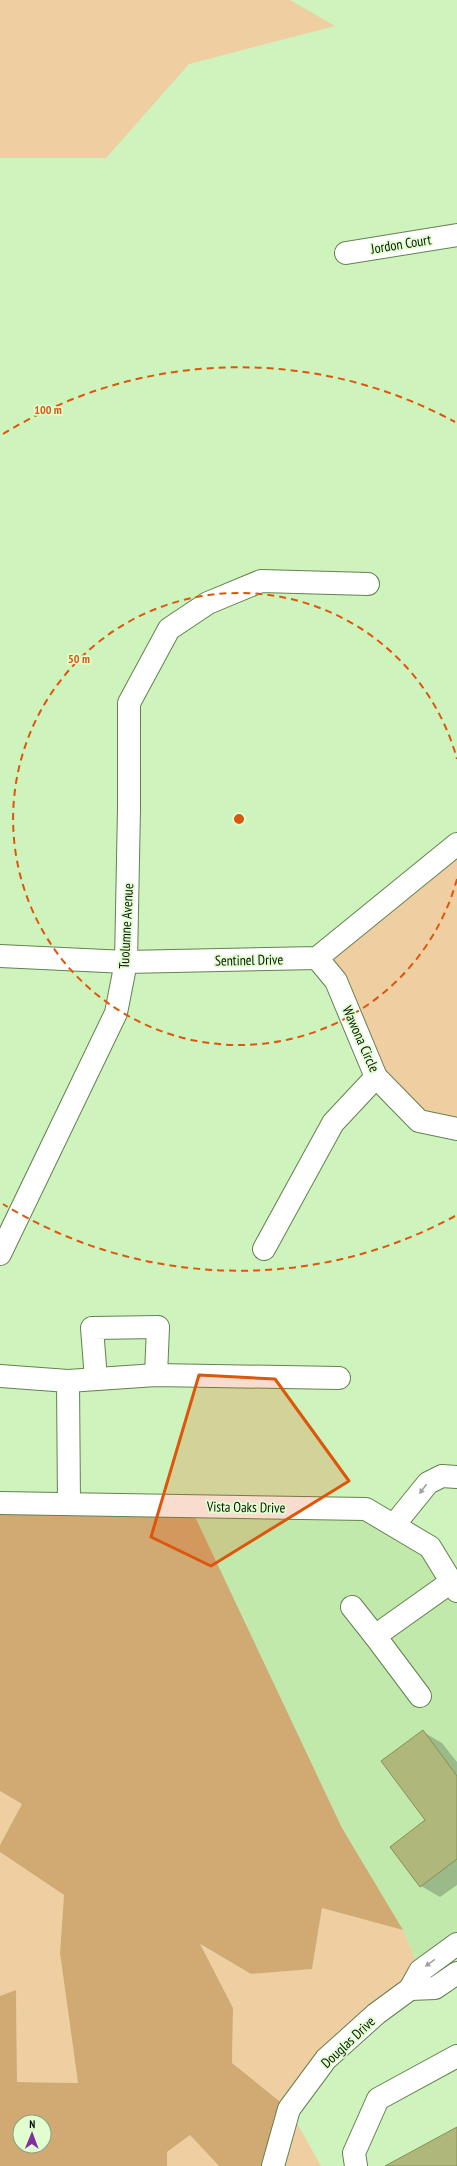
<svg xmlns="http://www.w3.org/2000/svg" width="457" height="2166" viewBox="0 0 457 2166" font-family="'PT Sans Narrow',sans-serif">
<rect width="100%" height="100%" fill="#cff3bc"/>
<polygon fill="#c2e9ac" points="190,1506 366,1509 430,1547 457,1591 457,1944 420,1971 403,1930 342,1828"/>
<g fill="#efcea1">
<polygon points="0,0 290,0 335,26 189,64 106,158 0,158"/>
<polygon points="457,844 457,1129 419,1121 376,1077 317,958"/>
<polygon points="0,1791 22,1804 0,1845"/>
<polygon points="0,1852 64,1895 60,1953 78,2083 17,2082 16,1990 0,1996"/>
<polygon points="322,1908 403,1930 420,1971 289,2109 321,2166 273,2166 289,2109 232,2063 233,2008 199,1944 251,1974 312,1969"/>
<polygon points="190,2135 219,2166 167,2166 167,2152"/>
</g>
<path fill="#d1a972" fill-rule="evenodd" d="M0,1503L190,1506L342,1828L403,1930L322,1908L312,1969L251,1974L200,1944L233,2008L232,2063L289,2109L273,2166H219L190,2135L167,2152V2166H0V1996L16,1990L17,2082L78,2083L60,1953L64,1895L0,1852V1845L22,1804L0,1791ZM20,2122H44V2146H20Z"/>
<polygon fill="#0003" points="423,1732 442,1743 457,1762 457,1885 440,1897 421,1886 426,1820"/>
<g fill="#afb77a" stroke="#888f54">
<polygon points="423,1730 457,1776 457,1859 420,1887 390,1847 425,1820 381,1761"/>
<polygon points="457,2127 457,2166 385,2166"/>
</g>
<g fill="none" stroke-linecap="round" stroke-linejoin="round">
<g stroke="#638250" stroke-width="24">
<g id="minor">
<polyline points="346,253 457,235"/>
<polyline points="0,956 126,962 317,958 457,844"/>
<polyline points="317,958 336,981 376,1077 419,1121 457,1129"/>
<polyline points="264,1249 333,1123 376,1077"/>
<polyline points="0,1254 116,1013 126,962 129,808 129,703 169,629 208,603 261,581 368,584"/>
<polyline points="0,1376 68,1381 156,1375 339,1378"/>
<polyline points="96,1379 92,1328 158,1327 156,1375"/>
<polyline points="68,1381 69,1504"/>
<polyline points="0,1503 366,1509 430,1547 457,1591"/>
<polyline points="394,1525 428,1483 442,1476 457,1477"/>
<polyline points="352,1607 375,1636"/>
<polyline points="420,1696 375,1636 451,1582"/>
<polyline points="410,1989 435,1988 457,1973"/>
<polyline points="273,2166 289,2109 326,2059 376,2014 410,1989 420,1971 457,1944"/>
<polyline points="356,2166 354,2153 378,2099 457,2056"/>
</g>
</g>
<use href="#minor" stroke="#fff" stroke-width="22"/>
</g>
<defs><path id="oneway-solid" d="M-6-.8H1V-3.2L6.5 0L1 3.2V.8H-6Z"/></defs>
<g fill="#9da29b">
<use href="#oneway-solid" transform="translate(423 1489) rotate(127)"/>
<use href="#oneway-solid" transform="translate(430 1963) rotate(144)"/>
</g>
<path fill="#dd560c" fill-opacity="0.2" stroke="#dd560c" stroke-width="3" stroke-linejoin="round" d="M199,1375L275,1379L349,1481L211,1566L151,1537Z"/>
<g fill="none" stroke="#dd560c" stroke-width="2" stroke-dasharray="7 5">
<path d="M457 879A226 226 0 1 1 457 759"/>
<path d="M455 1216A452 452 0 0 1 3 1204M3 434A452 452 0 0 1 455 422"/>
</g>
<g text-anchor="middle" stroke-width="3.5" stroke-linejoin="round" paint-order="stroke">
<g font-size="14" fill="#0b1704" stroke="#e1fed1">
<text transform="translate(401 244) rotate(-9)" y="5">Jordon Court</text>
<text transform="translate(126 926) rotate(-87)" y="5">Tuolumne Avenue</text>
<text transform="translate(249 960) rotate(-1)" y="5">Sentinel Drive</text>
<text transform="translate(361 1039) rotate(66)" y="5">Wawona Circle</text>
<text transform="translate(246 1507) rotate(1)" y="5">Vista Oaks Drive</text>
<text transform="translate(348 2042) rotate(-43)" y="5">Douglas Drive</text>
</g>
</g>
<circle cx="239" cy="819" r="6" fill="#dd560c" stroke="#e1fed1" stroke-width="2"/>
<g font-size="12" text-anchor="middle" font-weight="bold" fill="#dd560c" stroke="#e1fed1" stroke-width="3.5" stroke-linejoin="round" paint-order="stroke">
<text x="48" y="414">100 m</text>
<text x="79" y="663">50 m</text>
</g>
<g transform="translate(32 2134) rotate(1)"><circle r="19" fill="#e1fed1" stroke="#8ba27f"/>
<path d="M0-3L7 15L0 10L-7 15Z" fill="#7f2f9f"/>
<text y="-6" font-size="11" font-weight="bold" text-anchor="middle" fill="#0b1704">N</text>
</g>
</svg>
